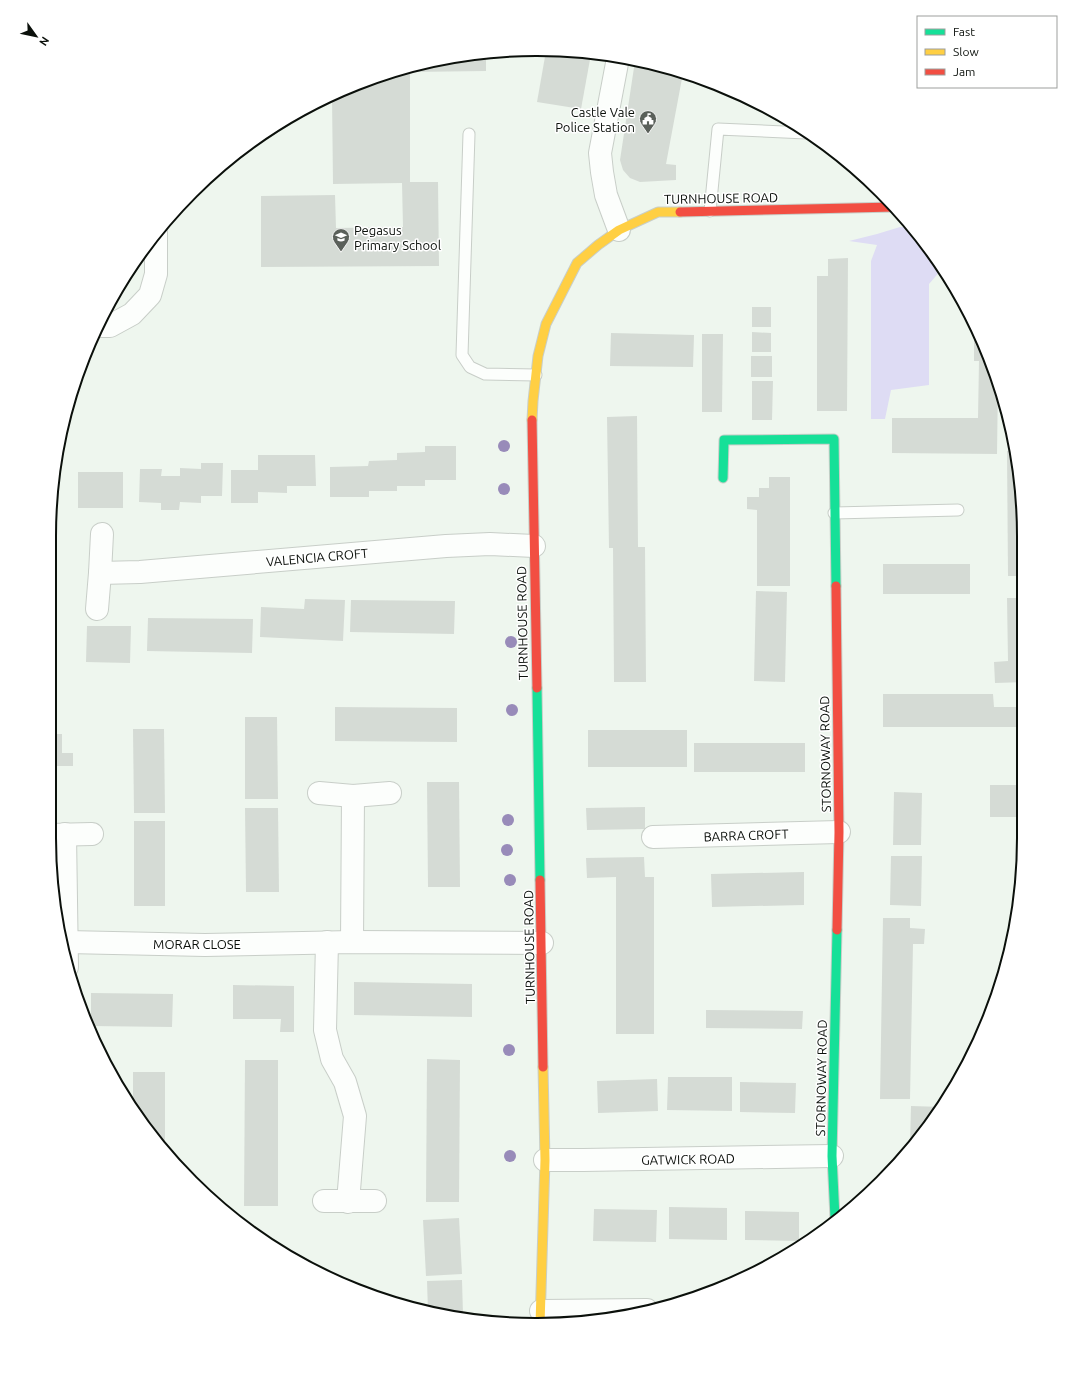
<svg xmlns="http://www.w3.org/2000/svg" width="1073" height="1374" viewBox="0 0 1073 1374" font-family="Ubuntu,sans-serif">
<rect width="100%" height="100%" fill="#eef6ee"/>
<polygon fill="#dedcf4" points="900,227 911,227 942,269 929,284 929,385 891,390 885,419 871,419 871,261 877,245 849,241 877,234"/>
<g fill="#d5dbd5">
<polygon points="568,50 591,54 581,109 537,102 546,51"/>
<polygon points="473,53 486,53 486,71 410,72 410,182 438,182 439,266 261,267 261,196 335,195 336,228 403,227 402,183 333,184 332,96 380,75"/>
<polygon points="635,61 662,66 683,73 666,164 676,165 676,180 640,182 630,178 623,170 620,160"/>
<polygon points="848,258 847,411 817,411 817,276 828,276 828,259"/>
<rect x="752" y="307" width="19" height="20"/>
<polygon points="974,327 998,381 997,454 892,453 892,418 978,418 979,361 974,361"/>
<polygon points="752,332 771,333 771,352 752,352"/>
<polygon points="611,333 694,335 693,367 610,366"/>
<polygon points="702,334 723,334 722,412 702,412"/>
<rect x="751" y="356" width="21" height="21"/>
<polygon points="752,381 773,381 772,420 752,420"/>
<polygon points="637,416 638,547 645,547 646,682 614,682 613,548 609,548 607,417"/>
<polygon points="425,446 456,446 456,480 425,480 425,486 397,486 397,491 369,491 369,497 330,497 330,467 368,466 369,461 397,460 397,453 425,452"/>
<polygon points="1007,451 1012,451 1023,504 1023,576 1008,576"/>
<polygon points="258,455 315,455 316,486 287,486 287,493 258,492 258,503 231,503 231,470 258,470"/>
<polygon points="201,463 223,463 222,496 201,496 201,503 180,502 179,510 161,510 161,503 139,502 140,469 162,469 161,476 180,476 180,468 201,469"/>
<rect x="78" y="472" width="45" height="36"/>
<polygon points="769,477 790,477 790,586 757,586 757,510 747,509 747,497 759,497 759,488 769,488"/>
<rect x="883" y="564" width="87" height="30"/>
<rect x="50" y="578" width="6" height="20"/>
<polygon points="756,591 787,592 785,682 754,681"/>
<polygon points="1007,598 1023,598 1024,682 995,683 994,662 1008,661"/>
<polygon points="305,599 345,600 343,641 260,637 261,607 304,609"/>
<polygon points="351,600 455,601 454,634 350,632"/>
<polygon points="148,618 253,619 252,653 147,651"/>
<polygon points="87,626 131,626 130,663 86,662"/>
<polygon points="883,694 993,694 994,707 1024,707 1024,727 883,727"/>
<polygon points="335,707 457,708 457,742 335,741"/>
<polygon points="245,717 277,717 278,799 245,799"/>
<polygon points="133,729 164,729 165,813 134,813"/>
<rect x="588" y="730" width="99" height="37"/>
<polygon points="49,734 62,734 62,753 73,753 73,766 49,766"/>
<rect x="694" y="743" width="111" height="29"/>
<polygon points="427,782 459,782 460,887 428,887"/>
<rect x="990" y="785" width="34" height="32"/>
<polygon points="894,792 922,793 921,845 893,845"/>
<polygon points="645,807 645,829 587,830 586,808"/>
<polygon points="245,808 278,808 279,892 246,892"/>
<rect x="134" y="821" width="31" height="85"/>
<polygon points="891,856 922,856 921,906 890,905"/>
<polygon points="644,857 645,877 654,877 654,1034 616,1034 616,877 587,878 586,858"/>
<polygon points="804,872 804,905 712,907 711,874"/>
<polygon points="1013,913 1017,913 1013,939 1012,938"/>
<polygon points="883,918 910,918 910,928 925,929 924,944 913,944 910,1099 880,1099"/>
<polygon points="354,982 472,984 472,1017 354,1015"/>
<polygon points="233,985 294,986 294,1032 280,1032 281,1019 233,1019"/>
<polygon points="91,993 173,994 172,1027 91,1026"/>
<polygon points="706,1010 803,1011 802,1029 706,1028"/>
<polygon points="427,1059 460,1060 459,1202 426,1202"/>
<polygon points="245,1060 278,1060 278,1206 244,1206"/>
<polygon points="133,1072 165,1072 165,1148 133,1105"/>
<polygon points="668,1077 732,1077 732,1111 667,1110"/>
<polygon points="657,1079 658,1111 598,1113 597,1081"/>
<polygon points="740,1082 796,1083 795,1113 740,1112"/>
<polygon points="911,1106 943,1107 910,1147"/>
<polygon points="669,1207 727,1208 727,1240 669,1239"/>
<polygon points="594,1209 657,1210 656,1242 593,1241"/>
<polygon points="745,1211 799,1212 799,1241 745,1240"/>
<polygon points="459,1218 462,1274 426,1276 423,1220"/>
<polygon points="462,1280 463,1315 428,1311 427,1281"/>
</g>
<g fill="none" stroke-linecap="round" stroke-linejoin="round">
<g stroke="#c8cec8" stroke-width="13">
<g id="lane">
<polyline points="469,134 462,355 470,367 485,374 536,375"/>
<polyline points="710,211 718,129 806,133"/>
<polyline points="834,513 958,510"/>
</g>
</g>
<g stroke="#c8cec8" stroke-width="24">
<g id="street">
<polyline points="618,58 600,153 602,172 606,195 619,230"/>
<polyline points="99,326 110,326 132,314 150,295 156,274 156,233"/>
<polyline points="100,573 140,572 446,546 490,544 534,546"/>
<polyline points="97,609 100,573 102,534"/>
<polyline points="319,793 353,796 390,793"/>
<polyline points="65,834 67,967"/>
<polyline points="49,835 92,834"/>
<polyline points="653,837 839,832"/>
<polyline points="67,942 205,945 352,942 542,943"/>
<polyline points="327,942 325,1030 332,1059 345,1082 355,1116 348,1202"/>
<polyline points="352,942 353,796"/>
<polyline points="545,1160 583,1160 832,1156"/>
<polyline points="324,1201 375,1201"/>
<polyline points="541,1311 647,1310"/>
</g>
</g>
<g stroke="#c8cec8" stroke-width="11">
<g id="fast">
<polyline points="723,478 724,440 834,439 836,586"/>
<polyline points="537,688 540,880"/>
<polyline points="835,1218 832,1156 837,930"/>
</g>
</g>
<g stroke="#c8cec8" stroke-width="11">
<g id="slow">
<polyline points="532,420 533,401 538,356 546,324 577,263 598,245 619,230 658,212 680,212"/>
<polyline points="540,1325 545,1160 543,1067"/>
</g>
</g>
<g stroke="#c8cec8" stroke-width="11">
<g id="jam">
<polyline points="680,212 895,207"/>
<polyline points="532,420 537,688"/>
<polyline points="836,586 839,832 837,930"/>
<polyline points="540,880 543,1067"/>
</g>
</g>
<use href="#lane" stroke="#fcfefc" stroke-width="11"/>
<use href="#street" stroke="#fcfefc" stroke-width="22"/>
<use href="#fast" stroke="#16e098" stroke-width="9"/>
<use href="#slow" stroke="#ffcf43" stroke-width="9"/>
<use href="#jam" stroke="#f24e42" stroke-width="9"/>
</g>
<g fill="#988bb9">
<circle cx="504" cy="446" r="6"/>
<circle cx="504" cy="489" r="6"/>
<circle cx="511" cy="642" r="6"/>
<circle cx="512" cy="710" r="6"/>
<circle cx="508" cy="820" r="6"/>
<circle cx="507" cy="850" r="6"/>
<circle cx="510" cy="880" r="6"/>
<circle cx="509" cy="1050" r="6"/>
<circle cx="510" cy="1156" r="6"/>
</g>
<defs>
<g id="civic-pin" transform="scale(0.9)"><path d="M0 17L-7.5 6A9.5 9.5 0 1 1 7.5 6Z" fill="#5a605a" stroke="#fff"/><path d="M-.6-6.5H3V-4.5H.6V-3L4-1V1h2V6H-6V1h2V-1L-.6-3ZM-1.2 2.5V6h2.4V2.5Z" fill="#fff"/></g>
<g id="school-pin" transform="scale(0.9)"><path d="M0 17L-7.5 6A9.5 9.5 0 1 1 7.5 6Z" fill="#5a605a" stroke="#fff"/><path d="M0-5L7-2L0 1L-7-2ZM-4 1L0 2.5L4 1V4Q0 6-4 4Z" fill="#fff"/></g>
</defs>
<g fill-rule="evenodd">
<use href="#civic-pin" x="648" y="119"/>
<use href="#school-pin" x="341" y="237"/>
</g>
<g text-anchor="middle" stroke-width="3" stroke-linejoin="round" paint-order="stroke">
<g font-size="13" fill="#0b100b" stroke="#fff" text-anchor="end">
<text x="635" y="117">Castle Vale<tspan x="635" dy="15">Police Station</tspan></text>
<text x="354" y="235" text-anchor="start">Pegasus<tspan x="354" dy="15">Primary School</tspan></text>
</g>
<g font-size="13" fill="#0b100b" stroke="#fff">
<text transform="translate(721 198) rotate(-1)" y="5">TURNHOUSE ROAD</text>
<text transform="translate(317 557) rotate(-5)" y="5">VALENCIA CROFT</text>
<text transform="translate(522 623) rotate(-91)" y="5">TURNHOUSE ROAD</text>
<text transform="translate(825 754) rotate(-91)" y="5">STORNOWAY ROAD</text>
<text transform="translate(746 835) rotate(-2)" y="5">BARRA CROFT</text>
<text x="197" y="949">MORAR CLOSE</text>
<text transform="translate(529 947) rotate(-91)" y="5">TURNHOUSE ROAD</text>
<text transform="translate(821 1078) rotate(-89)" y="5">STORNOWAY ROAD</text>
<text transform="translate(688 1159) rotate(-1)" y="5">GATWICK ROAD</text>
</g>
</g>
<path d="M0 0H1073V1374H0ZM536 56H537A480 480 0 0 1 1017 536V838A480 480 0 0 1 537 1318H536A480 480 0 0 1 56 838V536A480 480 0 0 1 536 56Z" fill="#fff" fill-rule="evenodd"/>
<path fill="none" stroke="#0b100b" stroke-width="2" d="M536 56H537A480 480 0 0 1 1017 536V838A480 480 0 0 1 537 1318H536A480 480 0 0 1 56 838V536A480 480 0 0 1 536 56Z"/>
<rect x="917" y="16" width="140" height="72" fill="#ffffff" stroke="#9d9f9d"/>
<rect x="925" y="29" width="20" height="6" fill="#16e098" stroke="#9d9f9d"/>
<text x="953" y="36" font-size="12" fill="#0b100b">Fast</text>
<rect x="925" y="49" width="20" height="6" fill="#ffcf43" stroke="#9d9f9d"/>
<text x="953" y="56" font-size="12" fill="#0b100b">Slow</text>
<rect x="925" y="69" width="20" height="6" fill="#f24e42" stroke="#9d9f9d"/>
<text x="953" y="76" font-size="12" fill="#0b100b">Jam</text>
<g transform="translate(36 36) rotate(123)" stroke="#ffffff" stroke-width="3" paint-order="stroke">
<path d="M0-3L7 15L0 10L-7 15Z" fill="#0b100b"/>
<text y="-6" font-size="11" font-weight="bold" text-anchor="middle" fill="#0b100b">N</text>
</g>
</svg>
